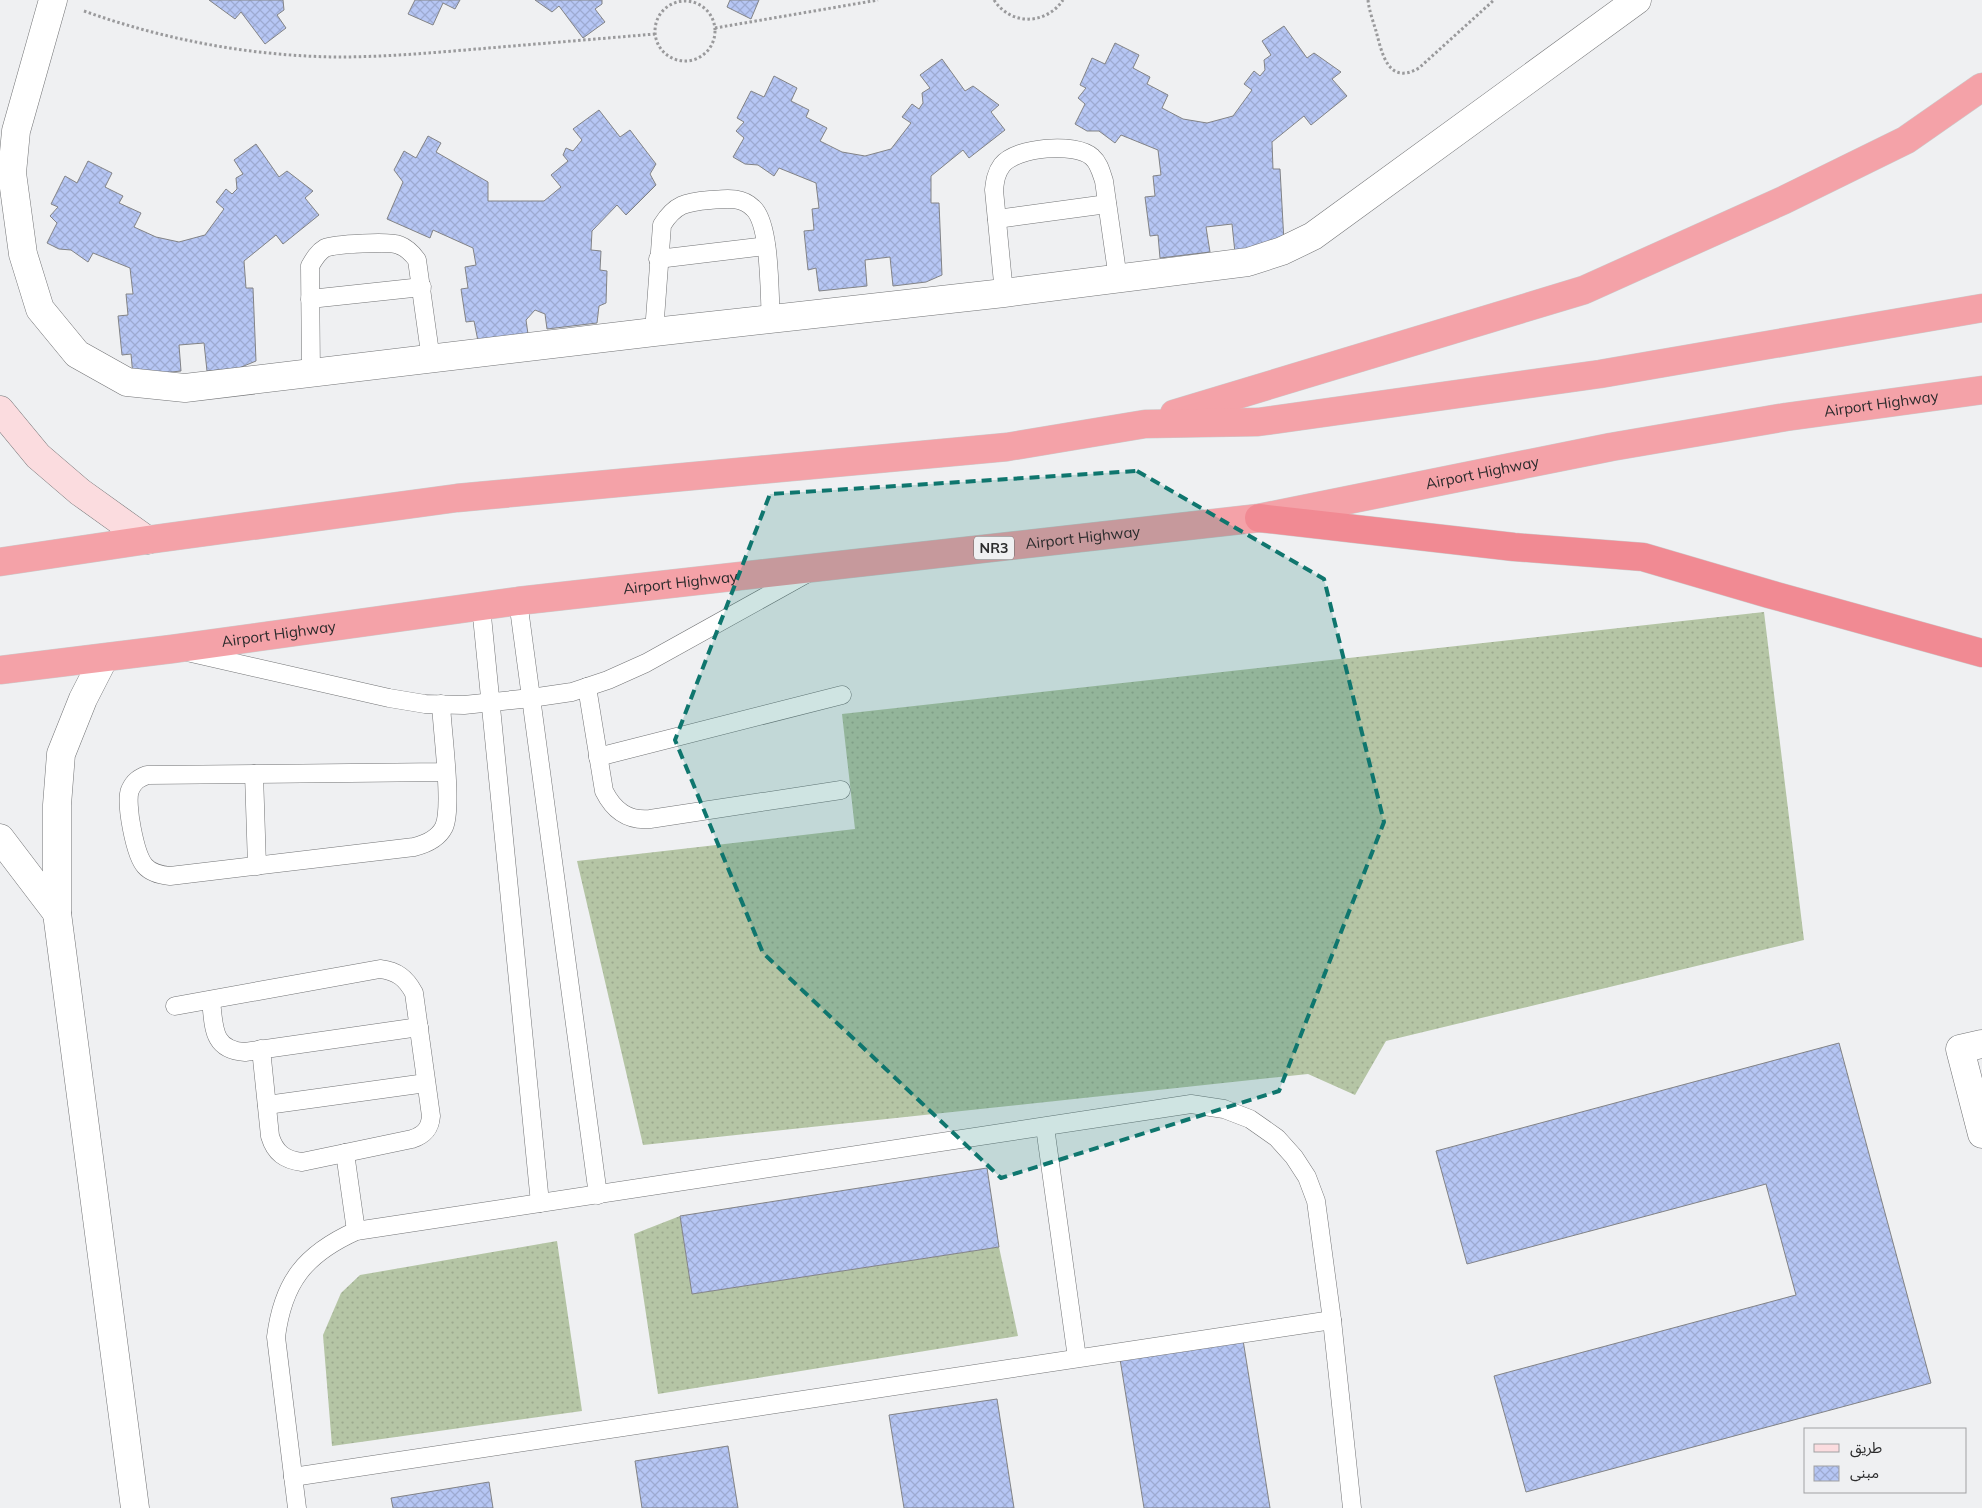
<svg xmlns="http://www.w3.org/2000/svg" width="1982" height="1508" viewBox="0 0 1982 1508" font-family="Mulish,'Noto Sans Arabic',sans-serif">
<defs>
<pattern id="grass-dots" width="8" height="8" patternUnits="userSpaceOnUse" patternTransform="scale(1.25)"><rect width="8" height="8" fill="#b5c5a5"/><path d="M2 2h.1M6 6h.1" fill="none" stroke="#9ca98e" stroke-width="1.8" stroke-linecap="round"/></pattern>
<pattern id="building-cross-hatch" width="8" height="8" patternUnits="userSpaceOnUse" patternTransform="scale(1.25)"><rect width="8" height="8" fill="#b6c6f4"/><path d="M0 0l8 8M0 8l8-8" fill="none" stroke="#9daad1"/></pattern>
</defs>
<rect width="100%" height="100%" fill="#eff0f2"/>
<g fill="url(#grass-dots)">
<polygon points="1764,612 1804,940 1386,1041 1355,1095 1308,1074 643,1145 577,861 855,829 842,714"/>
<polygon points="680,1216 692,1294 999,1247 1018,1336 658,1394 634,1234"/>
<polygon points="557,1241 582,1411 332,1446 323,1335 341,1293 360,1275"/>
</g>
<g fill="url(#building-cross-hatch)" stroke="#828386">
<polygon points="209,0 283,0 284,10 277,15 286,28 265,44 241,12 235,19"/>
<polygon points="415,0 460,0 455,9 443,3 433,25 408,14"/>
<polygon points="535,0 602,0 602,4 595,9 605,22 583,38 559,6 552,12"/>
<polygon points="730,0 759,0 751,19 727,7"/>
<polygon points="1284,26 1307,58 1314,53 1341,72 1332,79 1347,96 1311,125 1304,116 1272,142 1273,169 1280,169 1284,242 1235,253 1232,224 1206,227 1210,252 1160,258 1158,235 1150,236 1145,197 1155,196 1153,176 1161,175 1158,150 1121,135 1115,143 1099,131 1087,131 1075,124 1085,104 1078,98 1086,88 1080,85 1092,58 1105,64 1115,43 1139,55 1133,68 1150,77 1147,84 1168,95 1162,108 1183,119 1207,123 1233,116 1252,90 1244,84 1254,71 1260,76 1265,70 1264,60 1271,55 1262,41"/>
<polygon points="942,59 965,91 973,86 999,105 991,112 1005,130 969,158 963,150 931,176 931,203 939,203 942,275 926,282 893,286 890,257 865,260 867,286 819,291 816,268 808,270 804,231 814,230 812,209 819,208 816,183 779,168 774,176 758,165 745,164 733,157 744,138 736,131 744,122 737,118 751,91 764,97 774,76 797,88 791,101 809,110 806,117 827,128 820,141 842,152 865,156 891,149 911,123 902,117 912,104 919,109 923,103 922,93 930,88 920,75"/>
<polygon points="599,110 620,137 630,130 656,164 650,174 656,185 626,215 617,205 592,231 591,250 601,251 600,270 607,271 606,303 599,306 597,323 547,329 545,314 535,310 526,320 528,334 478,341 474,321 466,322 461,289 468,288 465,267 476,265 473,248 433,230 430,238 387,219 403,182 394,170 404,151 416,158 428,136 441,143 436,152 488,182 488,201 544,201 561,187 551,175 568,161 563,155 566,148 573,151 582,140 573,129"/>
<polygon points="256,144 279,177 287,171 313,191 305,198 319,215 283,244 276,235 244,261 246,288 253,288 256,361 239,368 207,371 204,343 179,345 181,371 133,376 131,354 122,355 118,316 128,315 126,294 133,294 130,268 93,253 88,262 71,250 59,249 47,243 57,223 50,216 58,207 51,204 65,176 77,183 88,161 112,173 105,187 123,196 119,203 141,213 134,227 156,237 179,242 205,235 224,209 216,202 226,189 232,194 237,189 236,178 243,174 234,160"/>
<polygon points="1839,1043 1931,1383 1526,1492 1494,1376 1796,1295 1766,1184 1467,1264 1436,1151"/>
<polygon points="987,1168 999,1247 692,1294 680,1216"/>
<polygon points="1243,1340 1270,1508 1144,1508 1120,1359"/>
<polygon points="997,1399 1014,1508 904,1508 889,1415"/>
<polygon points="728,1446 738,1508 642,1508 635,1461"/>
<polygon points="489,1482 493,1508 393,1508 391,1498"/>
</g>
<g fill="none" stroke-linecap="round" stroke-linejoin="round">
<g stroke="#727375" stroke-width="19">
<g id="service">
<polyline points="997,219 1107,204"/>
<polyline points="658,259 766,246"/>
<path d="M1004,293L994,190C995,181 996,173 1002,165C1016,147 1076,142 1092,157C1099,163 1101,172 1104,181L1118,279"/>
<polyline points="310,299 422,287"/>
<path d="M654,332L662,225C675,204 686,202 710,200C725,199 741,196 753,208C771,224 769,295 771,320"/>
<path d="M311,374L310,266C314,259 318,252 325,248C335,244 390,241 399,245C407,248 412,253 417,260L431,360"/>
<polyline points="518,601 598,1195"/>
<polyline points="481,606 540,1203"/>
<polyline points="187,652 389,698 425,704 464,705 531,698 572,692 608,680 646,663 808,573"/>
<path d="M587,687L604,791C614,811 628,821 650,819L841,790"/>
<path d="M441,704C442,730 453,807 444,827C438,839 426,844 414,847L170,876C160,875 151,873 145,866C135,855 125,803 130,790C134,781 139,778 147,775L445,772"/>
<polyline points="598,757 842,695"/>
<polyline points="254,774 257,866"/>
<path d="M211,1000C214,1027 212,1050 245,1052L419,1027"/>
<path d="M175,1006L380,969C397,971 406,978 414,993L431,1116C430,1129 424,1135 412,1139L302,1162C285,1160 275,1153 270,1136L261,1049"/>
<polyline points="267,1105 426,1083"/>
<polyline points="1045,1127 1077,1358"/>
<polyline points="345,1153 356,1231"/>
<polyline points="293,1477 1332,1320"/>
<path d="M297,1508L276,1337C283,1282 305,1254 356,1231L1191,1104L1224,1109L1250,1119L1277,1138L1294,1157L1307,1177L1316,1201L1332,1320L1352,1508"/>
</g>
</g>
<g stroke="#727375" stroke-width="29">
<g id="minor">
<polyline points="53,0 16,131 12,173 23,254 40,309 77,354 127,382 185,388 654,332 1004,293 1248,262 1282,251 1313,236 1637,0"/>
<polyline points="1982,1044 1960,1049 1982,1134"/>
</g>
</g>
<g stroke="#727375" stroke-width="29">
<g id="tertiary">
<polyline points="104,658 83,699 61,754 57,805 57,913 135,1508"/>
<polyline points="0,838 57,913"/>
</g>
</g>
<g stroke="#727375" stroke-width="29">
<polyline id="secondary" points="0,410 38,456 80,492 147,540"/>
</g>
<g stroke="#ccc" stroke-width="29">
<g id="trunk">
<polyline points="1174,414 1584,290 1784,200 1906,140 1982,87"/>
<polyline points="0,562 147,540 457,498 1007,447 1145,424 1258,422 1600,374 1982,308"/>
<path id="s1" d="M0,670L172,649L518,601L1259,518L1611,447L1786,417L1982,390"/>
</g>
</g>
<g stroke="#ccc" stroke-width="29">
<polyline id="motorway" points="1259,518 1514,547 1643,557 1769,594 1982,653"/>
</g>
<g stroke="#9a9a9c" stroke-width="3" stroke-dasharray="2.5 2.5" stroke-linecap="butt">
<path d="M994,0C1011,26 1046,25 1063,0"/>
<path d="M1368,0C1369,10 1373,21 1376,31C1382,53 1388,86 1419,68L1494,0"/>
<circle cx="685" cy="31" r="30"/>
<path d="M84,11C165,40 251,56 337,57C384,57 430,53 477,49C536,44 596,39 655,34"/>
<polyline points="715,28 878,0"/>
</g>
<use href="#service" stroke="#fff" stroke-width="18"/>
<use href="#minor" stroke="#fff" stroke-width="28"/>
<use href="#tertiary" stroke="#fff" stroke-width="28"/>
<use href="#secondary" stroke="#fbdcdf" stroke-width="28"/>
<use href="#trunk" stroke="#f4a2a8" stroke-width="28"/>
<use href="#motorway" stroke="#f18a93" stroke-width="28"/>
</g>
<path fill="#0f766e" fill-opacity="0.2" stroke="#0f766e" stroke-width="4" stroke-dasharray="10 6" stroke-linejoin="round" d="M1137,471L1324,579L1384,822L1279,1091L1001,1178L763,953L675,740L770,494Z"/>
<g text-anchor="middle" stroke-width="4" stroke-linejoin="round" paint-order="stroke">
<rect fill="#eff0f2" stroke="#666667" stroke-width="1" x="974" y="536.5" width="40" height="23" rx="4"/>
<g font-size="14" font-weight="bold" fill="#2b2b2c">
<text x="994" y="553">NR3</text>
</g>
<g font-size="15" fill="#2b2b2c" stroke="#eff0f2">
<text dy="5" stroke="none"><textPath href="#s1" startOffset="1901">Airport Highway</textPath></text>
<text dy="5" stroke="none"><textPath href="#s1" startOffset="1496">Airport Highway</textPath></text>
<text dy="5" stroke="none"><textPath href="#s1" startOffset="1091">Airport Highway</textPath></text>
<text dy="5" stroke="none"><textPath href="#s1" startOffset="686">Airport Highway</textPath></text>
<text dy="5" stroke="none"><textPath href="#s1" startOffset="281">Airport Highway</textPath></text>
</g>
</g>
<rect x="1804" y="1428" width="162" height="65" fill="#eff0f2" stroke="#a1a1a3"/>
<rect x="1814" y="1444" width="25" height="8" fill="#fbdcdf" stroke="#a1a1a3"/>
<text x="1850" y="1453" font-size="15" fill="#2b2b2c">طريق</text>
<rect x="1814" y="1466" width="25" height="15" fill="url(#building-cross-hatch)" stroke="#a1a1a3"/>
<text x="1850" y="1478" font-size="15" fill="#2b2b2c">مبنى</text>
</svg>
